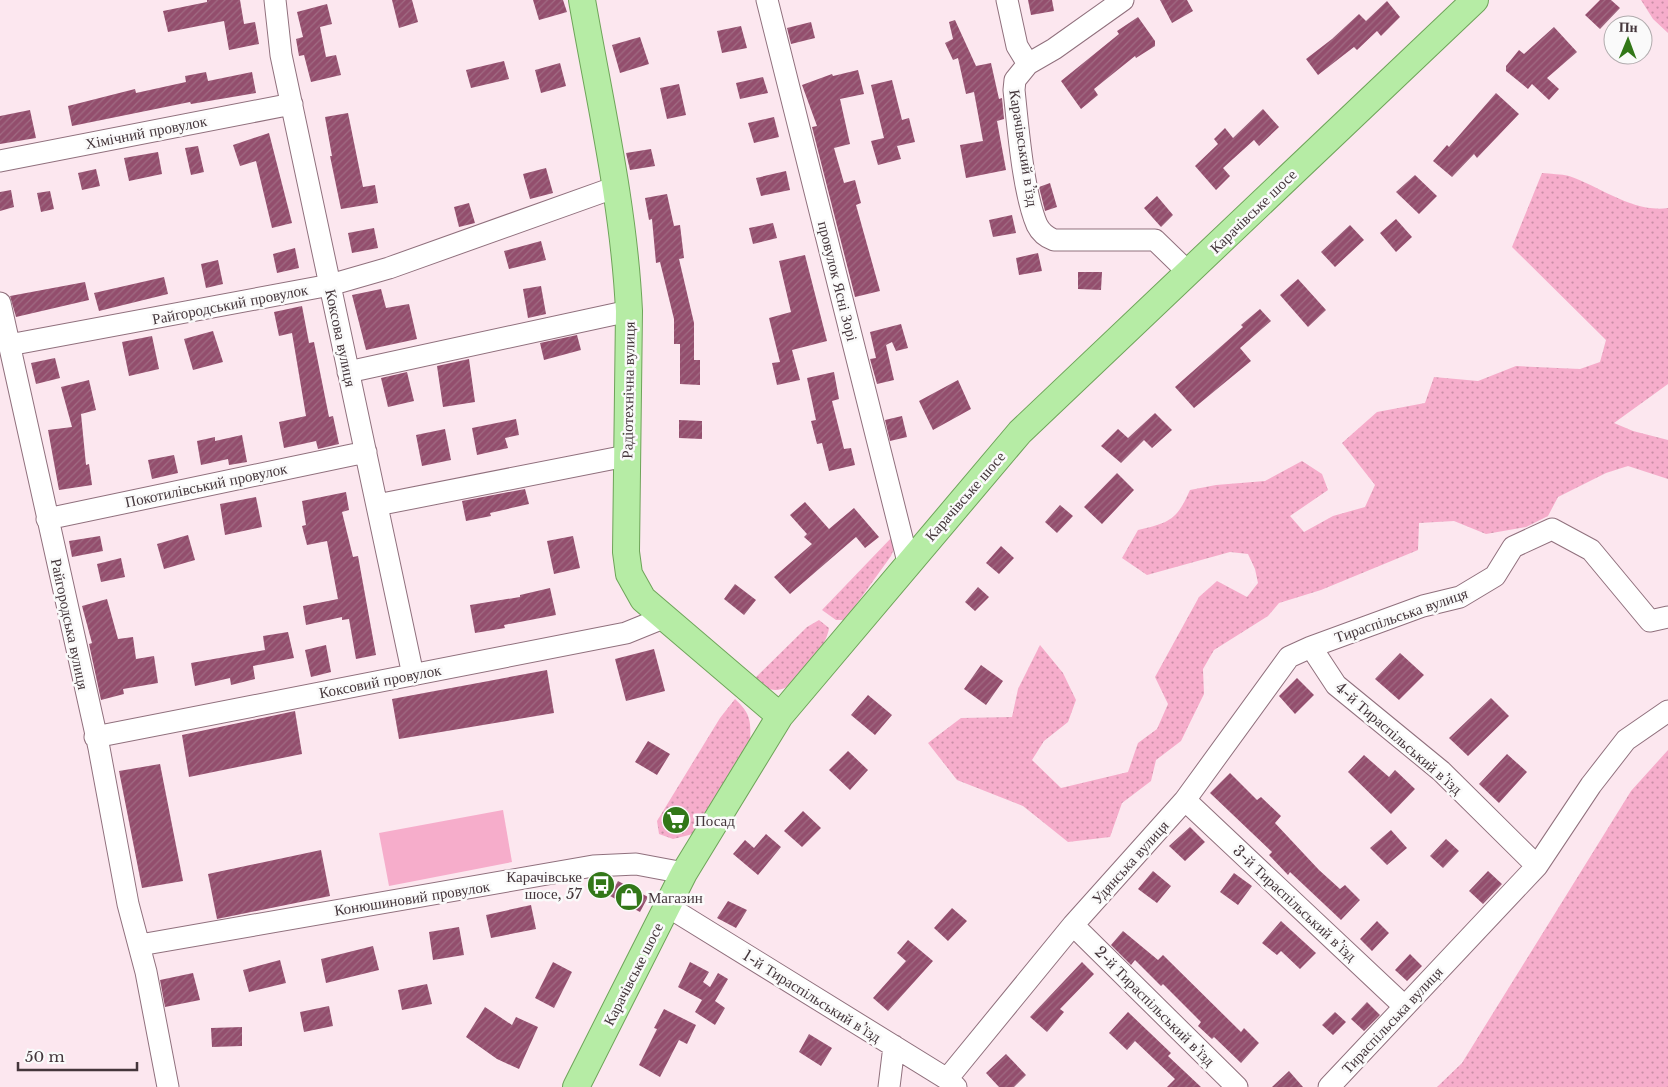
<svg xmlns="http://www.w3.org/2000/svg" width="1668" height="1087" font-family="'Libre Baskerville',serif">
  <defs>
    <pattern id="grass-dots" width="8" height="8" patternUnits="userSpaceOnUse" patternTransform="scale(1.25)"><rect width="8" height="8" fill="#f6adcb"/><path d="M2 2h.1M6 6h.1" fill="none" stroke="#c98ea6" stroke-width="1.8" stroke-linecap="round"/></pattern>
    <pattern id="building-hatch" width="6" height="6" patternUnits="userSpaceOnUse" patternTransform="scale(1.25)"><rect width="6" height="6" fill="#934e6d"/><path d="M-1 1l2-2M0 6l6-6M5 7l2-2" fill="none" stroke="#a06b83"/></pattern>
  </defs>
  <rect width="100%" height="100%" fill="#fce7ef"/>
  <path fill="url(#grass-dots)" d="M1641,0H1668V33L1653,19Z
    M1542,173C1551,174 1561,174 1569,176C1601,187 1633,213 1668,208V384L1614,423L1633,431L1668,440V479L1628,466L1606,473L1558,497L1548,516L1526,527L1486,534L1454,521L1419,523L1418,550L1321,590L1279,603L1268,616L1214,650L1203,669L1204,694L1181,741L1156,760L1151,781L1122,803L1110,837L1068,842L1023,806L957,780L928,743L961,718L1012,717L1018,689L1040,645L1063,673L1076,700L1068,722L1044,741L1032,760L1061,788L1128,772L1138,743L1157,729L1168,704L1155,677L1199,597L1217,581L1247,597L1258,583L1255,569L1248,554L1230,552L1147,575L1122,558L1138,530C1169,523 1177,520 1190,490L1216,485L1265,481L1302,461L1322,474L1328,490L1290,516L1304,532L1333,516L1365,507L1375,485L1342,443L1377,412L1425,403L1434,377L1478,381L1516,366L1580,369L1600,362L1606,340L1512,247Z
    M893,536L896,544L891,556L845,620H836L822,610Z
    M819,620L829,628C827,645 800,684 782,689C770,692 762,687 752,681L807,627Z
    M735,699C751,714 751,721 750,742L693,834L673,839L659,834L657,821L720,718Z
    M1668,750V1087H1437L1462,1063L1631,791Z"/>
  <path fill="#f6adcb" d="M503,810L512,862L389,886L379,833Z"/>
  <path fill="url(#building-hatch)" d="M207,0H240L244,24L255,22L259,44L229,50L224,21L168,32L163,11L207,2Z
    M392,0H412L418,22L399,28Z
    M533,0H563L567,12L539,20Z
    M1028,0H1052L1054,11L1031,15Z
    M1160,0H1187L1193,11L1172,23Z
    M1600,0H1611L1620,8L1600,29L1585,15Z
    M1387,1L1400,17L1381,36L1377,31L1357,50L1354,47L1318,75L1306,59L1332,39L1359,14L1366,21Z
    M327,4L332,24L320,27L326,57L336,55L341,75L311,82L304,55L299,56L296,39L303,37L297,12Z
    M1138,17L1155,41V46L1136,58L1135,56L1094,89L1098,95L1081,109L1061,81L1119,34L1117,31Z
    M955,20L976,66L991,63L999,99L1002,98L1004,119L997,121L1006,170L966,178L960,145L983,141L974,92L966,94L958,58L953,60L945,43L953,39L949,22Z
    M811,22L815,38L791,44L787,28Z
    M741,26L747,48L722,53L717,31Z
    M1554,27L1577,52L1547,78L1559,89L1549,100L1532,84L1528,89L1506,71V66L1519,50L1524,54Z
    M640,37L649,64L620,73L612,45Z
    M504,61L509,79L471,88L466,70Z
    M560,63L566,86L541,93L535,70Z
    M858,70L864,94L840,99L850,144L834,148L844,183L855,180L861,203L856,205L880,291L855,297L812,127L817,126L802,85L832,74L833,76Z
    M206,72L208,81L252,72L256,93L191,104L190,102L72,126L68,106L135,89L136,93L186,82L185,76Z
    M763,77L768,93L740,99L736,83Z
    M892,80L902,120L909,118L915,142L897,146L901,159L878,165L871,141L884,138L871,85Z
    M679,84L686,115L667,119L660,88Z
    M1496,93L1519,114L1477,158L1474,154L1452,177L1433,161L1447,145L1449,147Z
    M1263,109L1279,127L1259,146L1254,140L1223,168L1230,176L1216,190L1195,166L1218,144L1214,139L1225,128L1233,138Z
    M30,110L36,138L0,144V116Z
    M348,113L363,187L375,185L378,203L341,209L330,156H332L325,117Z
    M774,117L779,137L754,143L748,123Z
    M269,133L292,223L272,228L256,161L240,166L233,145Z
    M198,146L204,172L191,175L185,148Z
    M651,149L655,166L630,170L626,153Z
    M158,152L162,174L129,181L124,158Z
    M546,168L553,193L530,199L523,174Z
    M96,169L100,186L82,190L78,173Z
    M786,171L790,190L761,196L756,178Z
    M1415,175L1437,196L1419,214L1396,192Z
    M1050,183L1057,207L1045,211L1039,187Z
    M11,190L14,207L0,211V192Z
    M50,191L54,209L41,212L37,193Z
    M667,194L674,226L680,225L684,258L679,259L694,323V360H700V385L680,384V344H674V319L660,262L656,263L652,219L649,220L645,198Z
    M1157,196L1173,215L1161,227L1144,208Z
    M469,203L475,223L459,227L454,207Z
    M1012,215L1016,233L993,237L989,220Z
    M1396,219L1412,237L1396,252L1380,233Z
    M773,223L777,238L753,244L749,228Z
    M1350,225L1364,240L1335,267L1321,252Z
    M374,228L378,248L352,253L348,233Z
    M541,241L546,260L509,269L504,251Z
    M295,248L299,268L277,273L273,254Z
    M1038,253L1042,271L1019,275L1016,258Z
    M805,255L827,341L792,350L800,380L777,385L772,363L780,362L769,318L791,312L779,261Z
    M218,260L223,284L206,288L201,264Z
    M1078,272H1102L1101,290L1078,289Z
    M164,277L168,294L99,311L94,293Z
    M1298,279L1326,310L1308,327L1280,295Z
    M85,282L89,300L16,317L10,296Z
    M541,286L546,314L528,318L523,289Z
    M381,289L386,308L409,304L417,339L366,350L352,295Z
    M302,306L309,343L314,342L329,417L333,416L339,444L318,449L316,441L284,448L279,422L306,416L292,333L279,336L274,312Z
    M1260,309L1271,321L1240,348L1251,361L1194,408L1175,387L1243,327L1241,325Z
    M901,324L908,348L896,351L892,342L886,345L894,380L877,384L870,359L876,358L870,332Z
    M213,331L223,362L193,370L184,339Z
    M577,335L581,350L544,360L540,343Z
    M152,336L159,369L129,376L122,342Z
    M55,358L60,378L36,384L31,363Z
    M469,359L475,402L443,407L437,366Z
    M407,372L414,401L388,407L381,378Z
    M834,372L839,399L832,401L844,449L851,448L855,465L829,471L822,443L817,444L811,421L816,420L807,378Z
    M89,380L96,410L81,414L86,465L89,464L92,485L59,490L48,430L72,427L61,387Z
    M958,380L971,409L933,430L919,401Z
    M1155,413L1172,430L1152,448L1144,440L1121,463L1101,446L1118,429L1128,438Z
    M902,416L907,437L890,441L885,420Z
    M516,419L519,435L505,438L508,448L477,455L472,428Z
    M679,420L702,421V439L679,438Z
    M445,429L451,460L422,466L416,435Z
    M242,435L247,462L229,465L228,459L201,465L197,441L215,437V441Z
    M174,455L178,473L152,479L148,460Z
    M1117,473L1134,490L1102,524L1084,507Z
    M525,489L529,504L490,513L491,516L466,521L462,501Z
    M346,492L349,510L342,512L353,557L358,556L376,655L356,659L349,619L342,620V617L306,625L303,606L338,599L327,541L307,545L302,526L306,525L302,501Z
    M256,497L262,527L225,535L220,504Z
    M805,502L829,529L854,508L879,537L865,548L856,537L790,594L774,577L812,544L804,537L807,534L790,515Z
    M1060,505L1073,516L1057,533L1045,522Z
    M188,535L195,560L164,569L157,544Z
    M100,536L103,551L72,557L69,541Z
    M573,536L580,568L554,574L547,541Z
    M1001,546L1014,558L999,574L986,563Z
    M121,558L125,577L101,582L97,564Z
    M735,584L756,600L744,615L724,599Z
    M978,587L989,597L975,611L965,602Z
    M550,588L556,615L504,625L505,628L475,633L470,605L520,597V595Z
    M107,599L118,639L133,637L136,659L154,656L158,683L123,689L124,694L101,700L89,644L92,643L82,606Z
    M288,632L294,658L253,666L255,679L231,685L230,678L195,686L191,663L265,650L263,636Z
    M326,645L331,672L311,677L305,650Z
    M654,649L665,691L626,701L615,659Z
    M1400,653L1424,675L1399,700L1375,679Z
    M981,665L1003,681L986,705L964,689Z
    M547,670L554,713L399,739L392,699Z
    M1297,678L1314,695L1295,714L1279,696Z
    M868,695L892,715L875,735L851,715Z
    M1491,698L1509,716L1468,756L1449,738Z
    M295,711L302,754L189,777L182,735Z
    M648,741L670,754L657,775L635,762Z
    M848,751L868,770L850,790L829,770Z
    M1507,754L1527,772L1499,803L1479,784Z
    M1364,755L1389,777L1395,770L1415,789L1391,814L1348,772Z
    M160,764L183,881L142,888L119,771Z
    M1230,773L1257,800L1261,797L1281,816L1275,823L1319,870L1340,889L1345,885L1360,900L1341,920L1290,872L1288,875L1269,855L1272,852L1210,793Z
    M803,811L821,828L802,847L784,831Z
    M668,813L686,814V827H667Z
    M1190,827L1205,842L1185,861L1169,846Z
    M1391,830L1407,848L1387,865L1370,848Z
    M766,834L781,847L758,875L733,854L745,840L754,848Z
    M1446,839L1459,851L1443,868L1430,856Z
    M321,850L330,896L217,919L208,874Z
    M1153,871L1171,886L1157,903L1138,889Z
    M1488,871L1502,884L1483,904L1469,891Z
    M1234,873L1252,886L1238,905L1220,892Z
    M618,881L648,897L640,912L610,896Z
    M728,901L747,910L736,928L717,918Z
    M531,905L536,929L491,938L486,915Z
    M952,908L967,921L948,941L934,928Z
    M1281,921L1316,953L1300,969L1281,951L1277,955L1262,943Z
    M1377,921L1389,933L1372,951L1360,939Z
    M459,927L464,955L433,960L429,932Z
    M1123,931L1158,960L1163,955L1241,1032L1244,1028L1259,1043L1241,1063L1214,1037L1212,1039L1198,1026L1201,1022L1163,984L1161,986L1135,960L1131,965L1111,945Z
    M908,940L933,961L888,1011L873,998L906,961L897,953Z
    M373,946L379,970L326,983L321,959Z
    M1410,954L1422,966L1407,981L1395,970Z
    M280,960L286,983L249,992L243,970Z
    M553,962L572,972L554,1008L535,998Z
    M690,962L709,972L703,982L710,987L718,973L728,979L715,1001L725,1008L715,1025L695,1012L702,1000L678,987Z
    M1082,962L1094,974L1060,1009L1064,1012L1047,1032L1030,1017Z
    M193,973L200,1000L165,1007L160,980Z
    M427,984L432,1004L402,1010L398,990Z
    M1367,1002L1380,1015L1364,1031L1351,1019Z
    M329,1006L333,1026L304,1032L300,1012Z
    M485,1007L512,1025L516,1017L538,1027L519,1069L497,1059L466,1037Z
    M664,1009L696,1025L687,1044L679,1040L660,1077L639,1065L657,1029L654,1028Z
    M1128,1012L1171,1053L1168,1056L1201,1087H1167L1175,1079L1135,1041L1127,1050L1109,1033Z
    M1335,1012L1346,1022L1333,1035L1322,1025Z
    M242,1027V1046L212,1047L211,1028Z
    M809,1034L832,1048L821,1066L799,1052Z
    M1006,1054L1026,1075L1014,1087H999L986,1073Z
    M1289,1071L1303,1087H1272Z"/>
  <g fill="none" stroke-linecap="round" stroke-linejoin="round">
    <defs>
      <path id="minor" d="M275,0L281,55L413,675
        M767,0L908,562
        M1007,0L1017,46L1028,64L1015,80L1014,90C1018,127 1023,192 1037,225C1041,233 1046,237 1054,240H1155L1188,272
        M1028,64L1054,49L1123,0
        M0,161L292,104
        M0,303L99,748L128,904L146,972L168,1087
        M9,345L330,285L389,268L616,187
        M348,372L629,311
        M377,505L626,456
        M47,519L366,452
        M1311,647L1336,685L1441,771L1537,866
        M95,737L626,633L663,618
        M1185,800L1404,1006
        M667,906L947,1079L956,1087
        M1073,925L1237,1087
        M140,945L593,866L636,864L684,873
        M947,1079L1073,925L1185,800L1289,657L1311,647L1423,606L1460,597L1495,576L1513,547L1552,529L1591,550L1650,621L1668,617
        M889,1087L894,1046
        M1329,1087L1537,866L1591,785L1626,740L1668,711"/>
      <path id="major" d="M582,0C600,103 624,206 629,311L626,552L629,574L643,599L780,716
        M576,1087L684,873L780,716L1020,432L1475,0"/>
    </defs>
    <use href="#minor" stroke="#90707d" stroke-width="23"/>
    <use href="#major" stroke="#6ea459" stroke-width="28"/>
    <use href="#minor" stroke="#fff" stroke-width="21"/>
    <use href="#major" stroke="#b6eca5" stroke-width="26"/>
  </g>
  <defs>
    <symbol id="supermarket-disc" viewBox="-11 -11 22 22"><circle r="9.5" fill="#327718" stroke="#fafafa"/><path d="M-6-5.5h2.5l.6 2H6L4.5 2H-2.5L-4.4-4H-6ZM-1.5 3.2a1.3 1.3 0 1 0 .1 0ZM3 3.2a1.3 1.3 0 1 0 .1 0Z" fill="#fff"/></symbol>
    <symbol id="bus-disc" viewBox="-11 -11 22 22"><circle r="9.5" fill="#327718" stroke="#fafafa"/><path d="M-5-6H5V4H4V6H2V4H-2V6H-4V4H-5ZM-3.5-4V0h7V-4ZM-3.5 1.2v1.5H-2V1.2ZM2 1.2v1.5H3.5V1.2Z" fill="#fff"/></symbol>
    <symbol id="shop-disc" viewBox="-11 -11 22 22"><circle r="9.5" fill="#327718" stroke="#fafafa"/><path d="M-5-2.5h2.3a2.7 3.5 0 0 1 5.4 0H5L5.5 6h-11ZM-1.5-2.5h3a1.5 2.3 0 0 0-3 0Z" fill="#fff"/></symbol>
  </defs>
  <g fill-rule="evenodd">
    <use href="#supermarket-disc" x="660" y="804" width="32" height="32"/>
    <use href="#bus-disc" x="585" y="869" width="32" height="32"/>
    <use href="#shop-disc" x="613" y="881" width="32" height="32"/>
  </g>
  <g text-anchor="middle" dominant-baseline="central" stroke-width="5" stroke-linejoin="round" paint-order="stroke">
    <g font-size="15" fill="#44363b" stroke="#fafafa">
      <text transform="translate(146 132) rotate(-11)">Хімічний провулок</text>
      <text transform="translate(1024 148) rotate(81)">Карачівський в’їзд</text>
      <text transform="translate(1253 211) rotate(-44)">Карачівське шосе</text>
      <text transform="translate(838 281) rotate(76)">провулок Ясні Зорі</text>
      <text transform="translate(230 304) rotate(-11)">Райгородський провулок</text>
      <text transform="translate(341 338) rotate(78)">Коксова вулиця</text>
      <text transform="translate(628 390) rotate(-89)">Радіотехнічна вулиця</text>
      <text transform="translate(206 485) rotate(-12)">Покотилівський провулок</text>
      <text transform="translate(965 496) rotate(-49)">Карачівське шосе</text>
      <text transform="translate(1401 615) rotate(-19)">Тираспільська вулиця</text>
      <text transform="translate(70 624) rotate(78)">Райгородська вулиця</text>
      <text transform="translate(380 681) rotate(-11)">Коксовий провулок</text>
      <text transform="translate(1399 738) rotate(41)">4-й Тираспільський в’їзд</text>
      <text transform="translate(1130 862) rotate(-48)">Удянська вулиця</text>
      <text transform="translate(412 898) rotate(-9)">Конюшиновий провулок</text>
      <text transform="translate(1295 903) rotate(43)">3-й Тираспільський в’їзд</text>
      <text transform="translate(633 974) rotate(-63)">Карачівське шосе</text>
      <text transform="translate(812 996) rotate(32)">1-й Тираспільський в’їзд</text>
      <text transform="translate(1155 1006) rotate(45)">2-й Тираспільський в’їзд</text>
      <text transform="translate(1392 1020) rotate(-47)">Тираспільська вулиця</text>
    </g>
    <g font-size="15" fill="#44363b" stroke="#fafafa" text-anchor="start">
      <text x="695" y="820">Посад</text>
      <text x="582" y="876" text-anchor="end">Карачівське<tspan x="582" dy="17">шосе, 57</tspan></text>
      <text x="648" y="897">Магазин</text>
    </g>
  </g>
  <g transform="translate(1628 40) rotate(1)"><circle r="24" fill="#fafafa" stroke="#b1acae"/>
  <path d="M0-4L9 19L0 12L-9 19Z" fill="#327718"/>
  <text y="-8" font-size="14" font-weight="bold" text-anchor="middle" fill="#44363b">Пн</text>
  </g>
  <path d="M18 1062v8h119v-8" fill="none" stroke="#44363b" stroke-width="2.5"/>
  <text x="25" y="1062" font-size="15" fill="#44363b" stroke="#fafafa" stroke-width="4" paint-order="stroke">50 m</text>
</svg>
